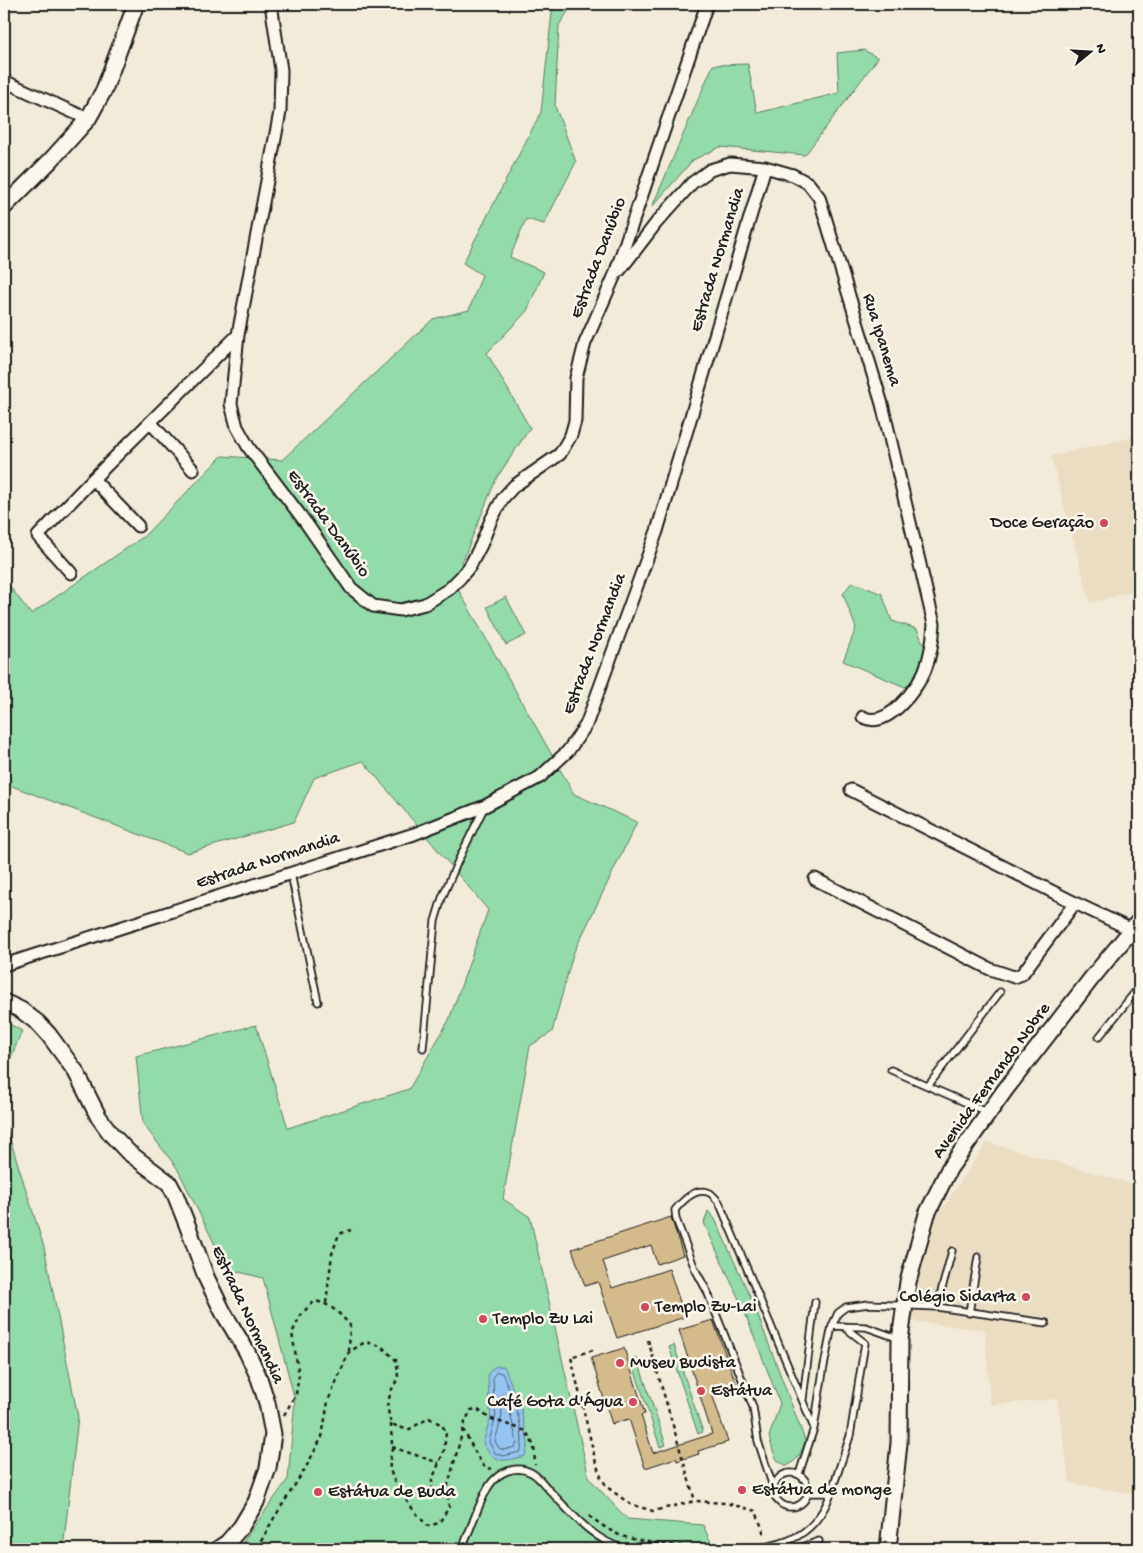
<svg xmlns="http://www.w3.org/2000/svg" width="1143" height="1553" font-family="'Gochi Hand',sans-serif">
  <rect width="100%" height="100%" fill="#f3ebd9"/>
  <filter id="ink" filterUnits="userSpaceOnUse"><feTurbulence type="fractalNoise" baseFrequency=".02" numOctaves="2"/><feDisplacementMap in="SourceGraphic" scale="10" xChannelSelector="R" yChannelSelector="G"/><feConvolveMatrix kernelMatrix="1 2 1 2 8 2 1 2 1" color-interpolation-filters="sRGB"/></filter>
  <g filter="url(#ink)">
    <path fill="#eaddc2" d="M1139,436V590L1090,603L1051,456Z
      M987,1142L1139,1186V1495L1070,1483L1057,1399L990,1405L985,1330L910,1321L916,1274L930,1227Z"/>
    <path fill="#93dba9" stroke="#587c62" d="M553,4H573L559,25L555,106L576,162L544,224L526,219L510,257L544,272L527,311L487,353L530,428L496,479L454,582L574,794L637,822L573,954L552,1032L530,1046L503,1199L530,1217L589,1478L627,1519L703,1525L714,1549H238L288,1479L295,1400L263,1278L227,1269L177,1168L143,1124L136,1056L256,1025L288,1128L409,1089L449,1020L488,910L363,761L314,778L294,822L188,853L4,783V579L31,614L143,537L222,456L282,460L433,319L469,310L482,275L463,263L541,112Z
      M864,50L878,58L805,155L720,147L693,160L652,207L713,65L748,64L757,113L839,93L837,53Z
      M852,582L882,594L892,621L917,629L926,650L921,680L905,687L843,661L856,628L843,594Z
      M506,597L526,635L506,645L487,607Z
      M4,1021L22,1031L4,1074Z
      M4,1120L44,1247L78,1417L63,1549H4Z
      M708,1211L715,1219L754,1305L805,1440C802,1453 798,1460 787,1466L778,1461L774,1454L769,1437L780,1403L743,1308L704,1223Z
      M674,1345L703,1432L698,1434L669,1347Z
      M637,1358L666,1445L660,1447L631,1359Z"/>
    <path fill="#95c4f0" stroke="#65819b" d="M504,1366L521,1409L528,1444L525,1456C504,1461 495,1466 483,1443L491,1415L489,1406L488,1374L494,1367Z"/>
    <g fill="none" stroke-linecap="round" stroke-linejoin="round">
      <path stroke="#4c5f71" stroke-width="1" d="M497,1372L502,1373C510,1389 528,1436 520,1452L503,1456L495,1453L489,1442L496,1415L494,1406L493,1377Z
        M503,1395L510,1412L517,1443L515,1447L503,1450L499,1448L495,1441L502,1416L500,1397Z"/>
    </g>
    <path fill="#d4bb8b" stroke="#1c1c1c" d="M671,1217L683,1255L657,1264L651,1245L603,1261L612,1288L669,1269L685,1317L617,1338L598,1282L585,1286L572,1249Z
      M713,1320L736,1383L711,1391L728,1442L698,1451L699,1454L677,1461L676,1458L645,1468L629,1419L612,1424L591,1358L624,1348L645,1414L641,1415L653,1453L712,1434L679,1330Z"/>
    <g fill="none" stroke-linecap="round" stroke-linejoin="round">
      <defs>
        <path id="lane" d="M291,874L318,1002
          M1099,1037L1139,987
          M423,1048L435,921L442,898L458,861L484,808
          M891,1070L987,1112
          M928,1086L1000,992
          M937,1307L952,1251
          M969,1313L978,1257
          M832,1326L866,1327L900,1339
          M803,1399L815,1302
          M774 1490a17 17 0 1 1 34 0a17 17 0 1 1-34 0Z
          M799,1474L814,1428L823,1371L832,1326L838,1313L846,1307L869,1304L937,1307L1046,1323
          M774,1490L758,1441L753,1407L707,1291L695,1269L676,1219L675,1210C683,1200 696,1186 710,1193C713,1195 717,1200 719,1202L814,1428
          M808,1493H831L850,1436L865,1343L843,1326
          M462,1549C470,1531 479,1502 489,1486C498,1472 516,1464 532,1473C539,1477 545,1486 551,1492C572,1514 594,1541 625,1549
          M744,1549C786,1547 816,1535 831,1493
          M797,1549L819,1541"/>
        <path id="street" d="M271,4L281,70L280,112L238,335L231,404L237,427L249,448L306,523L351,588L373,606L401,610L425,604L449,589L460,578L470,566L481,545L491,520L503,498L514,486L560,454L571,435L575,421L576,378L585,343L614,277L707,4
          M4,81L88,119
          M620,270L657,222L692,183L710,170L730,164L765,167L793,175L808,183L819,197L882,404L934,624C933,640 931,655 925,670C917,689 887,730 863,717
          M150,422L193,470
          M93,479L138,526
          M71,573L38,536L93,479L238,335
          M851,790L1075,903L1132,930
          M815,879L990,969L1014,977L1022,974L1075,903
          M4,965L414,834L485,806L540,777L568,751L586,725L657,531L765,167"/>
        <path id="secondary" d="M4,207L51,160L88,119L104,90L136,4
          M4,1002L21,1010L38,1023L49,1035L76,1072L98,1116L111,1134L128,1152L169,1183L175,1194L188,1227L206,1277L223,1312L247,1352L259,1378L267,1403L273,1434L268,1468L256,1502L241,1527L227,1543L218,1549
          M888,1549L899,1443L900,1340L908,1282L927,1214L949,1169L1005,1090L1091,979L1139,921"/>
      </defs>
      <use href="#lane" stroke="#1c1c1c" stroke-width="9"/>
      <use href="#street" stroke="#1c1c1c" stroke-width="15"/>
      <use href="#secondary" stroke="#1c1c1c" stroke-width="19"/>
      <path stroke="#1c1c1c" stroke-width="2.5" stroke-dasharray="4 4" stroke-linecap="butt" d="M326,1303L332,1254L339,1234L351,1230
        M648,1340L695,1501
        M593,1350L571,1357L596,1463L601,1477L607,1487L630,1504L653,1511L695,1501L726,1503L756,1511L765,1537
        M284,1415L296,1394L299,1375L292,1333L302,1313L315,1301C331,1304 339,1313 350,1325L349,1352
        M391,1424C391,1432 392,1440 392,1448C391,1454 389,1462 390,1468C392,1484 416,1515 428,1526L439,1523L449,1507L447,1489
        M463,1429L481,1463L487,1469L492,1468
        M392,1447L439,1463
        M589,1516C599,1523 611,1532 622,1536C645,1544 711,1550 734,1547
        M259,1549L260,1543L274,1518L305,1469L322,1437L328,1401L349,1352L365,1342L381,1346L397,1361L398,1378L391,1391L387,1406L391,1424L408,1430L429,1418L442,1425L446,1432L444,1451L432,1480V1492L436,1494L447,1489L465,1422L471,1410L477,1409L489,1418L526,1431L534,1446L535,1465"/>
      <use href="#lane" stroke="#fbf7ec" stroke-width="5.5"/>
      <use href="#street" stroke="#fbf7ec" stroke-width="11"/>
      <use href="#secondary" stroke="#fbf7ec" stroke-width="15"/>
    </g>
  </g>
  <g fill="#d1495b" stroke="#fbf7ec" stroke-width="2">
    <circle cx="1104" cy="523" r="5"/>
    <circle cx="1026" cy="1297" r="5"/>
    <circle cx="645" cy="1307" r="5"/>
    <circle cx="483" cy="1319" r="5"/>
    <circle cx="620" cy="1363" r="5"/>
    <circle cx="701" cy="1391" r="5"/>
    <circle cx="633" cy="1402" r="5"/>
    <circle cx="742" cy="1490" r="5"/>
    <circle cx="318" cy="1492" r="5"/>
  </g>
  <g text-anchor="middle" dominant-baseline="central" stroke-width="5" stroke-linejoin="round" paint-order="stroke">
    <g font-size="18" fill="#1c1c1c" stroke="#fbf7ec">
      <text transform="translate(599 258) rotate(-69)">Estrada Danúbio</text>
      <text transform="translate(718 260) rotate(-73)">Estrada Normandia</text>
      <text transform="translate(881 340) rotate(73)">Rua Ipanema</text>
      <text transform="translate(328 524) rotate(54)">Estrada Danúbio</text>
      <text transform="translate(595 644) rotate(-69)">Estrada Normandia</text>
      <text transform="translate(268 861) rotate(-18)">Estrada Normandia</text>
      <text transform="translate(992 1081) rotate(-54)">Avenida Fernando Nobre</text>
      <text transform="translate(247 1315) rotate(65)">Estrada Normandia</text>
    </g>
    <g font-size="18" fill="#1c1c1c" stroke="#fbf7ec" text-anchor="start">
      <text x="1094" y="523" text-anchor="end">Doce Geração</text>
      <text x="1016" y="1297" text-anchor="end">Colégio Sidarta</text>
      <text x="655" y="1307">Templo Zu-Lai</text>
      <text x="493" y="1319">Templo Zu Lai</text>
      <text x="630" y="1363">Museu Budista</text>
      <text x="711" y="1391">Estátua</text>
      <text x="623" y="1402" text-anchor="end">Café Gota d'Água</text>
      <text x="752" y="1490">Estátua de monge</text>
      <text x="328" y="1492">Estátua de Buda</text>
    </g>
  </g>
  <rect width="1143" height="1553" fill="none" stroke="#fbf7ec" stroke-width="20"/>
  <rect x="10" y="10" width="1123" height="1533" fill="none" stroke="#1c1c1c" stroke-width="2" filter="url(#ink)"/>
  <g transform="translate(1090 52) rotate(72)" stroke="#fbf7ec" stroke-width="4" paint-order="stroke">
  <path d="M0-4L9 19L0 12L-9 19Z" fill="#1c1c1c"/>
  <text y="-8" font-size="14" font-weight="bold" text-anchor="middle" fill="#1c1c1c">N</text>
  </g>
</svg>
